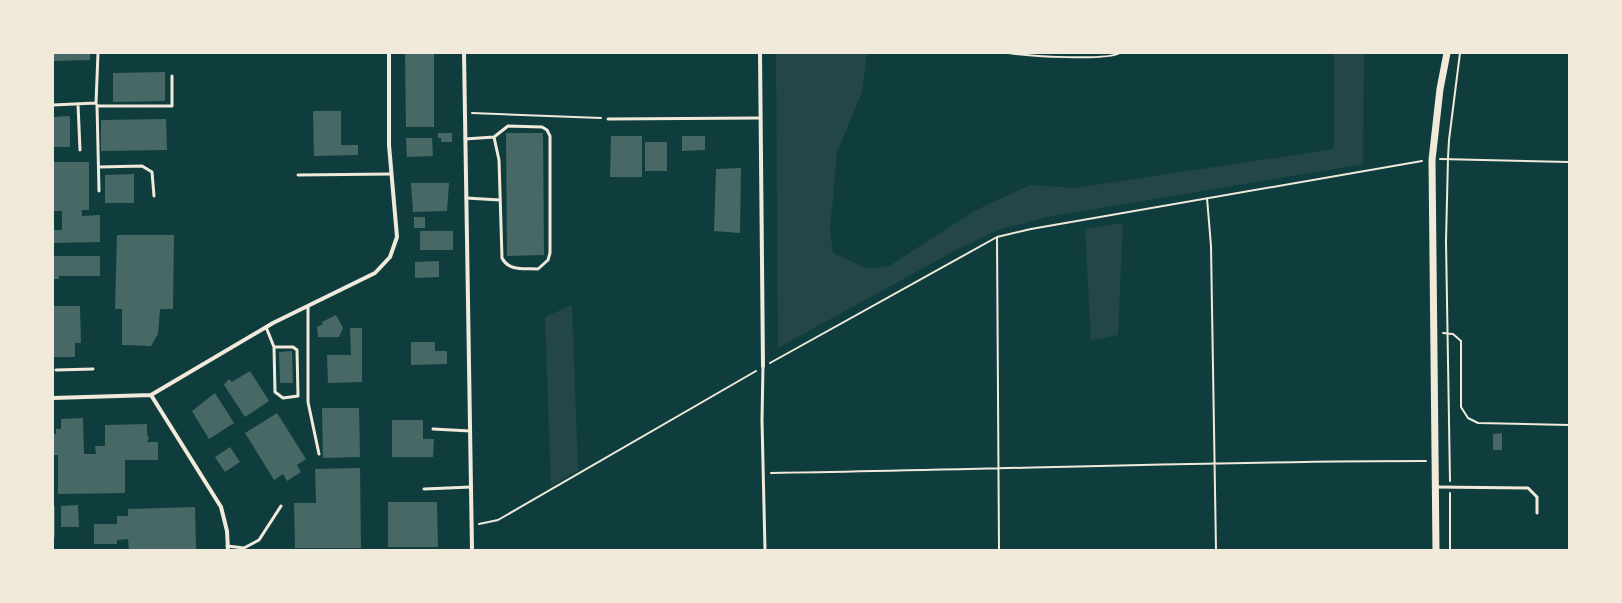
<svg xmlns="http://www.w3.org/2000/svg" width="1622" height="603" font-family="'Source Serif 4',serif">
  <rect width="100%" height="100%" fill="#0f3d3e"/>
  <path fill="#244646" d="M776,53H867L862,92L837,152L830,231L833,253L868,269L889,266L976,210L1030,185L1075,188L1334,149V53H1364L1363,164L1046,217L998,230L956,250L778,348Z
    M1123,223L1118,335L1091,340L1085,229Z
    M572,305L578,471L551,486L545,317Z"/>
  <path fill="#486865" d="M53,53H90V60L54,61Z
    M405,53H434V127H406Z
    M165,72V101L113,102V73Z
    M313,111H341V145H358V155L314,156Z
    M70,116V147H53V117Z
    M166,119L167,150L101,151V120Z
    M438,133H452V142H441V138H438Z
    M506,133H543L544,255L507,256Z
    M611,136H642V177H610Z
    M682,136H705V150L682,151Z
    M406,138H432L433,156L407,157Z
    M645,142H667V171H645Z
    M53,162H89V210H82V216L100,215V242L53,243V230H62V211H53Z
    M741,168L740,233L714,231L716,169Z
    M134,174V203H105V175Z
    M411,183H449L447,211L413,212Z
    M414,217H425V228H414Z
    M420,231H453V250H420Z
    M117,235H174L173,309H160L158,334L151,346L122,345V309H115Z
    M53,256H100V276H59V279H53Z
    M439,261V277L415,278V262Z
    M53,306H80L81,343H75V357H53Z
    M336,315L343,328L339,337H318L317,327L323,324L322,322Z
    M350,328H362V382L328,383L327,355H351Z
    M411,342H435V351H447V364L411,365Z
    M292,351L293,383H280L279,352Z
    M250,371L269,401L245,417L224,385L229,379L232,382Z
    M215,393L234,423L209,439L192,411Z
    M322,408H359L360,457L323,458Z
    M277,413L306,459L297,465L301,472L287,481L283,474L274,480L245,433Z
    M83,418L84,454H96L95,446H105V425L147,424V434L149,438L147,442H158V460H125V493L58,494V455H53V434H56V429H61V419Z
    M392,420H423V439H434L433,457H392Z
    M1502,433V450H1493V434Z
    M230,447L240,462L225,472L215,457Z
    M360,468L361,548H295L294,503H316L315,469Z
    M388,502H437L438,547H388Z
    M78,505L79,527H61V506Z
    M53,506H55V537H53Z
    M195,507L196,550H129L128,539L117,540V544H94V524H117V516H128V509Z"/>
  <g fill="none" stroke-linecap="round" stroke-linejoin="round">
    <path stroke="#f1e9da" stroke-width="2" d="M1009,53C1028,56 1106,61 1120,53
      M472,113L601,118
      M1440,159L1569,162
      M1207,198L1211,246L1216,550
      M997,237L999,550
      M1443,333L1453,334L1461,341V407L1468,418L1478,423L1569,425
      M770,363L997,237L1031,229L1422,161
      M771,473C989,470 1208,461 1426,461
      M1450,481L1446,241L1448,158L1449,140L1460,53
      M1450,493V550
      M479,524L498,520L756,371"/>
    <path stroke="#f1e9da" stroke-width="3" d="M78,104L80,150
      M53,105L96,103L98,53
      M97,105L99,191
      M97,106H172V76
      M608,119L759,118
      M465,139L494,137L508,126L542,127L547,130L550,136V253L548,260L538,269C525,268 509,272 502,258L499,160L494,137
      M99,167L142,166L152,172L154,196
      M298,175L391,174
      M466,198L500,200
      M308,307V402L319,454
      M266,327L274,347L275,392L283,398L298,396L297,350L293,347H274
      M763,366L762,420L765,550
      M56,370L93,369
      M433,429L470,431
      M1437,487L1528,488L1537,497V513
      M424,489L471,487
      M227,546L244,548L259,540L281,506"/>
    <path stroke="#f1e9da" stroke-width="4" d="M464,53L472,550
      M760,53L763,366
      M151,395L221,507L227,531L228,550
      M53,398L151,395L273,323L375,273L390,257L397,237L389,145V53"/>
    <path stroke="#f1e9da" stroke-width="7" d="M1436,550L1432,160L1440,89L1447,53"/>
  </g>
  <rect width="1622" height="603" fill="none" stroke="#f1e9da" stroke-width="108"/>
</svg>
